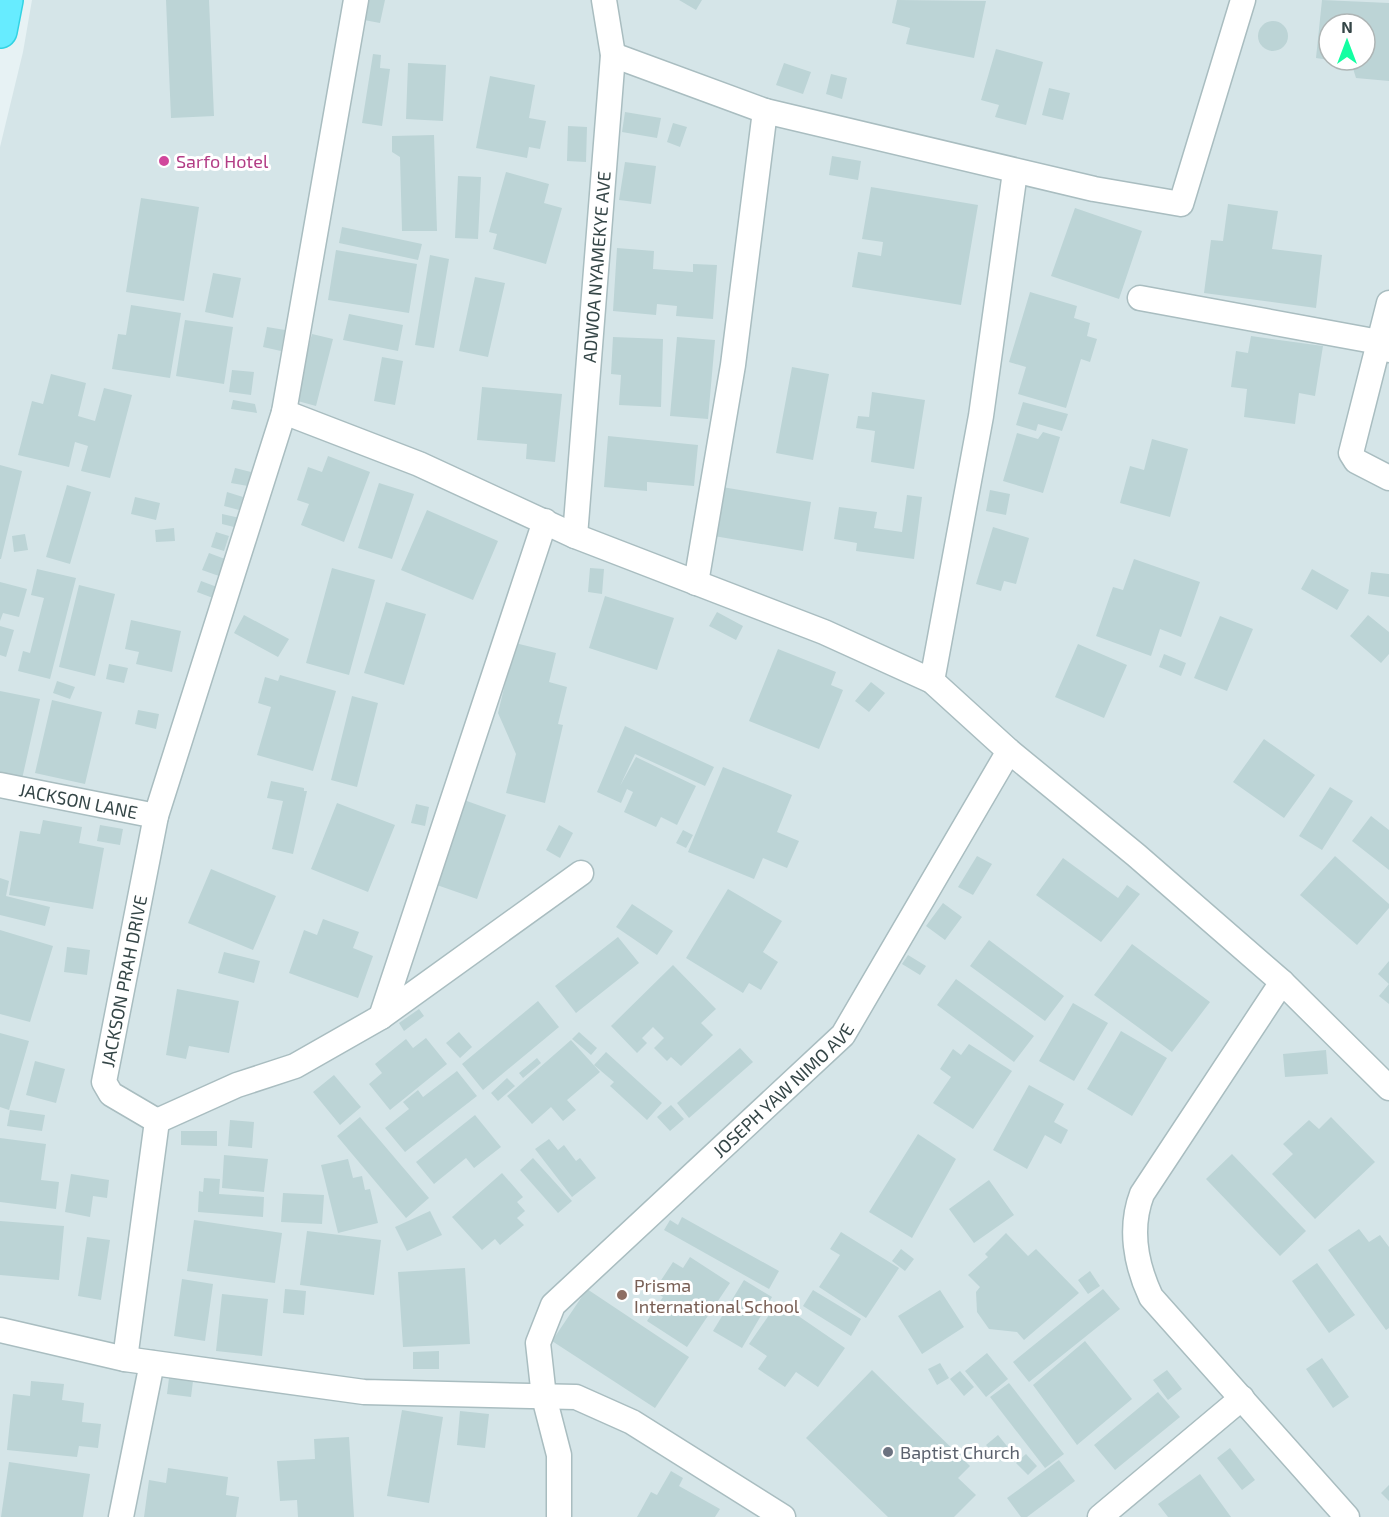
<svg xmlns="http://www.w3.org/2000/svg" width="1389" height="1517" font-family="'Exo 2',sans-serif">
  <rect width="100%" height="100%" fill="#e7f2f4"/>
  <path fill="#d5e5e8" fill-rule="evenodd" d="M32,0H1389V1517H0V147L23,52ZM1329,24H1365V60H1329Z"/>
  <path fill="#bcd4d6" d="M166,0H209L214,116L171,118Z
    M368,0H385L380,23L364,20Z
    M679,0H702L696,10Z
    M897,0L986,1L974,58L906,44L910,28L892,23Z
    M1322,0L1389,3V81L1356,78L1351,62H1346L1365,60V24H1329V60L1316,58Z
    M1258 36a15 15 0 1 1 30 0a15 15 0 1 1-30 0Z
    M996,49L1043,62L1026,125L995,117L999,105L981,100Z
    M373,54L381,55L380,68L390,69L382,126L362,123Z
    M408,63L446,65L443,121L406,119Z
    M784,63L811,72L803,94L776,85Z
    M831,74L847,78L842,99L826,94Z
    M490,76L535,85L529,118L546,121L540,149L529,147L527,158L476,148Z
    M1049,88L1070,93L1063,120L1042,115Z
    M625,112L661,118L657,138L622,132Z
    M673,123L687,127L680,147L667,142Z
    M568,126L587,127L586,162L567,161Z
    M434,135L437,231H402L400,157L392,152V136Z
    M832,156L861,161L858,180L829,175Z
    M625,162L656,166L651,204L619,200Z
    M506,172L549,184L544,203L562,208L546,264L493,249L497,234L489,232Z
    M458,176L481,177L478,239L455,238Z
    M871,187L978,205L961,305L852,287L858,252L881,256L883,242L862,239Z
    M141,198L199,207L184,301L126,292Z
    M1228,204L1278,211L1272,249L1322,255L1316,308L1204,293L1211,240L1223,241Z
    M1075,208L1142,231L1119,299L1051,276Z
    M342,227L422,244L418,260L339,243Z
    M617,248L654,251L653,269L693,272V264L717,265L713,319L676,316L677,306L657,304L656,315L613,311Z
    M336,250L417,264L409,313L328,300Z
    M430,255L449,259L434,348L415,345Z
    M213,273L241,278L233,318L205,312Z
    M475,277L505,283L488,357L459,351Z
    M1030,292L1077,306L1074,318L1090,323L1087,336L1097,339L1090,362L1081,359L1066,408L1018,394L1026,367L1009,362Z
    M131,305L181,313L170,378L112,369L118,334L126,335Z
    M349,314L403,325L398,351L343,340Z
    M185,320L233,327L224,384L176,376Z
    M267,327L285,330L281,351L263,347Z
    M312,334L333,339L316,406L294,400Z
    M1251,336L1323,346L1315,396L1299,393L1295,424L1244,417L1247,389L1231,387L1236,351L1248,353Z
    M613,337L663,339L661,407L619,405L621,375L611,374Z
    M677,337L715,340L708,419L670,416Z
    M382,357L403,361L395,405L374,401Z
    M792,367L829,374L813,460L776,453Z
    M232,370L254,372L251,395L229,392Z
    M51,374L86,383L78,416L95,421L104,388L132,395L110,478L81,471L88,446L75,442L69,467L18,455L32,401L43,404Z
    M482,387L562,394L555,462L526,459L527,444L477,440Z
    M872,392L925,400L914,469L871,462L875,431L856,428L858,416L869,417Z
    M233,400L255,404L257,413L231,409Z
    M1023,402L1068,414L1062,431L1038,424L1036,431L1016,425Z
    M1043,432L1060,437L1043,493L1003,481L1017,433L1038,439Z
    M608,436L698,445L694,486L647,482V491L604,487Z
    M1152,439L1188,449L1170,517L1120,503L1130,466L1144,470Z
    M328,456L370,472L344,542L301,525L309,504L297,500L308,467L322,472Z
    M0,465L22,471L1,559H0Z
    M235,468L251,472L248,486L231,483Z
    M379,483L414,494L392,559L358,548Z
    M67,485L91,492L70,564L46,557Z
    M722,487L811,502L803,551L714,536Z
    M990,490L1010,494L1006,515L986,511Z
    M227,492L243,497L239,510L224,506Z
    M907,495L922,497L914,559L856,551L857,543L834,539L839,507L877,512L874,528L902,532Z
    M135,497L160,503L156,520L131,514Z
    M427,510L498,541L473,600L401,570Z
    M222,514L240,518L238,528L222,524Z
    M993,527L1029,538L1016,584L1004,581L1001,591L976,584Z
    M174,528L175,541L156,542L155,530Z
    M216,532L229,536L224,551L211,547Z
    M25,534L28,550L14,552L12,536Z
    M209,553L225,559L219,576L202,570Z
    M1134,559L1200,582L1181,637L1160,629L1151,656L1096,636L1113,587L1123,590Z
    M332,568L375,580L349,675L306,663Z
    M590,568L604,569L602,594L588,592Z
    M37,569L76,578L50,679L18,671L23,651L30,653L44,598L31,595Z
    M1312,569L1349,590L1337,610L1301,589Z
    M1371,572L1389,574V597L1368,594Z
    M201,581L217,587L213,598L197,592Z
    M0,582L27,589L19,617L3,613L0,621Z
    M79,585L115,594L95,676L59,667Z
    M605,596L674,618L657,670L589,648Z
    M386,602L426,614L404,685L364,673Z
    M717,612L743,626L736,640L709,626Z
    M244,615L289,639L278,657L234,633Z
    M1368,615L1389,632V654L1381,663L1350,636Z
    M1220,616L1253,629L1227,691L1194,678Z
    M131,620L181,631L172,672L136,664L139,652L125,649Z
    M0,626L14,630L6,657L0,655Z
    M515,643L556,653L549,682L567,687L558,724L563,725L545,803L506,793L516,754L498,713Z
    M1078,644L1127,665L1104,718L1055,697Z
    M778,649L836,672L831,685L843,690L819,749L749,721Z
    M1164,654L1186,663L1181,676L1159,667Z
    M109,664L128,668L124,683L106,679Z
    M280,675L336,691L313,771L257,755L271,707L258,703L265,677L278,681Z
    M57,681L75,687L70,699L53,693Z
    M871,682L885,693L869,712L855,701Z
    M0,691L40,699L22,779L0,774Z
    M352,696L378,703L357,787L331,780Z
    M52,700L102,712L85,784L35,773Z
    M138,710L159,714L156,729L135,724Z
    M625,726L714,767L705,786L635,754L620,786L636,757L696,786L677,825L661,817L656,827L624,812L633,792L627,789L621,803L597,792Z
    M1264,739L1315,775L1284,818L1233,782Z
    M723,767L792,795L777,832L799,841L787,868L763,858L754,879L688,852Z
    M271,781L304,788V791H307L293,854L272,849L283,801L267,798Z
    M1330,787L1353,801L1322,850L1299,836Z
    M464,800L506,815L477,899L434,884Z
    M337,803L395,825L368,892L311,869Z
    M416,804L429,807L425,826L411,823Z
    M1371,816L1389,830V870L1352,841Z
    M43,820L82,827L79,843L104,848L93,909L9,895L20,831L40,834Z
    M100,825L123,829L120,845L97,841Z
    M559,825L573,833L560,858L546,850Z
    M683,830L693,835L686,848L676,843Z
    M977,856L992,864L973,895L958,887Z
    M1335,856L1389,904V908L1357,945L1300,895Z
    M1063,858L1118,898L1127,885L1140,894L1101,942L1036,895Z
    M211,869L276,896L253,950L188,923Z
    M0,878L9,881L6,896L50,907L45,926L0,915Z
    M728,889L782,921L763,952L778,962L761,990L749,983L743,993L686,958Z
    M943,903L962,917L945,940L926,926Z
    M632,904L673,931L657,955L616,927Z
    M323,919L359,932L353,948L373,956L358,998L289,973L304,930L317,935Z
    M0,930L53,946L30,1022L0,1014Z
    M618,937L639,963L576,1013L555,986Z
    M989,940L1064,996L1045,1021L970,966Z
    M1132,944L1210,1002L1172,1052L1094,995Z
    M67,947L90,950L87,975L64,972Z
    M224,952L260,961L254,983L218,973Z
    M908,955L926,966L920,975L902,964Z
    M1389,961V984L1378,974Z
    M673,965L716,1009L701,1023L713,1035L681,1066L671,1057L667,1061L654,1048L664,1038L653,1027L642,1038L647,1043L637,1053L611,1026Z
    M956,979L1034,1036L1014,1062L937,1005Z
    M1389,984V1004L1379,996Z
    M177,989L239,1001L229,1053L189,1046L186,1059L166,1055Z
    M538,1001L559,1027L483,1090L462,1064Z
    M1073,1003L1108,1023L1074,1081L1039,1061Z
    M419,1009L424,1016L404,1031L399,1023Z
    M1121,1031L1167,1058L1132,1116L1087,1089Z
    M459,1032L472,1047L460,1058L446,1043Z
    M579,1032L597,1048L591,1055L572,1039Z
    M0,1033L29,1041L9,1110L0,1107Z
    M426,1038L447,1064L390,1110L369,1084L382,1073L375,1064L406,1039L413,1048Z
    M571,1040L600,1072L567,1100L576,1110L563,1121L551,1107L532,1124L507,1096Z
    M969,1044L1012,1071L973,1129L933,1103L951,1077L940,1069L953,1049L961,1055Z
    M740,1048L753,1062L689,1118L677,1103Z
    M1326,1050L1328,1074L1285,1077L1283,1054Z
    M606,1052L662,1103L647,1120L610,1086L614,1082L594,1065Z
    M537,1058L541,1063L523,1078L519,1073Z
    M35,1061L65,1069L56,1103L26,1095Z
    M457,1071L477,1096L405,1152L385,1128L409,1109L403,1102L418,1090L423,1097Z
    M334,1075L361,1107L340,1125L313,1092Z
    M507,1078L515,1086L498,1101L491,1093Z
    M1029,1085L1064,1104L1054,1122L1068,1130L1061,1144L1045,1135L1027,1169L993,1150Z
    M671,1105L684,1119L670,1131L657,1117Z
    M10,1110L45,1115L42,1131L7,1126Z
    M475,1115L501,1147L474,1168L466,1158L434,1184L416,1162Z
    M360,1117L429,1198L406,1218L337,1136Z
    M1331,1117L1375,1162L1315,1219L1272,1174L1293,1154L1283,1144L1309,1120L1319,1129Z
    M230,1120L254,1122L252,1148L228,1146Z
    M181,1131H217V1146L181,1145Z
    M918,1134L956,1159L912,1238L869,1212Z
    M0,1138L46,1144L41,1180L59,1182L56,1209L0,1202Z
    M549,1139L558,1150L564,1145L576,1161L580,1158L596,1178L572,1197L535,1149Z
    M1232,1154L1306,1231L1280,1256L1206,1179Z
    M224,1155L268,1159L264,1192L222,1188Z
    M533,1158L572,1201L558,1213L520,1170Z
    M348,1159L353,1178L362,1176L365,1190L370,1189L378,1223L338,1233L321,1165Z
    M502,1173L523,1197L517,1202L525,1211L517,1218L524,1225L500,1245L495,1239L482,1250L452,1217Z
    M71,1174L109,1180L107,1198L93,1196L90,1217L65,1212Z
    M204,1178L220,1179L219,1194L264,1197L263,1217L198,1212L199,1191L203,1192Z
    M989,1180L1014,1215L974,1243L949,1209Z
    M283,1193L324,1195L322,1224L281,1222Z
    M430,1211L442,1235L407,1251L395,1227Z
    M682,1217L779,1271L769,1289L664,1230L670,1220L678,1225Z
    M194,1220L282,1233L275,1283L187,1271Z
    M0,1221L64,1226L59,1280L0,1275Z
    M1359,1229L1369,1242L1380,1235L1389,1247V1328L1386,1330L1328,1250Z
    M307,1231L381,1240L374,1295L300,1285Z
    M841,1232L899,1268L866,1318L819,1287L840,1255L830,1249Z
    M1006,1233L1028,1256L1036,1249L1079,1293L1024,1340L1017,1332L989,1329L977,1312L976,1292L980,1287L968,1275L988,1257L985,1254Z
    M87,1237L110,1240L101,1300L78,1296Z
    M901,1249L914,1259L905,1271L892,1261Z
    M690,1257L730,1283L687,1347L647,1321L663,1297L654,1291L673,1262L683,1268Z
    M1317,1263L1355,1315L1329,1333L1292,1281Z
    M465,1268L470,1344L403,1347L398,1272Z
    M1090,1271L1100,1286L1088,1294L1078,1280Z
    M182,1279L213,1284L205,1341L174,1336Z
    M744,1280L772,1297L742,1348L713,1331Z
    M285,1289L306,1291L304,1315L283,1313Z
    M587,1289L689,1357L655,1408L552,1341Z
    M1103,1289L1120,1309L1029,1382L1013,1362Z
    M813,1290L861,1319L851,1336L803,1306Z
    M940,1290L964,1327L922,1354L898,1316Z
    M222,1294L268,1299L262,1356L216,1351Z
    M778,1302L845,1348L818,1387L796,1372L785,1387L758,1369L767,1356L749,1344Z
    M1085,1341L1132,1399L1077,1445L1033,1385Z
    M439,1351V1369H413V1352Z
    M987,1353L1008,1379L986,1397L965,1371Z
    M1322,1358L1349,1397L1333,1408L1306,1369Z
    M940,1363L949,1378L937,1385L928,1369Z
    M872,1370L970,1466L958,1478L976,1495L954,1517H888L806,1438Z
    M1167,1370L1182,1389L1168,1400L1153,1380Z
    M960,1371L974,1387L964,1396L950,1379Z
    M169,1378L193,1381L191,1397L167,1394Z
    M31,1381L64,1384L62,1400L84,1403L82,1422L101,1424L98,1448L79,1446L77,1457L7,1450L13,1394L30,1396Z
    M1009,1383L1064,1454L1045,1468L990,1397Z
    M1158,1392L1180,1417L1115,1470L1094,1445Z
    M402,1410L443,1417L429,1503L387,1496Z
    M460,1411L489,1414L485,1448L457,1445Z
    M998,1435L1011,1451L1000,1461L986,1445Z
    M349,1437L354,1517H298L297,1500L280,1501L277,1461L315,1459L314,1439Z
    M1230,1448L1255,1480L1242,1490L1217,1458Z
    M1026,1454L1037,1466L1028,1475L1016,1463Z
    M1059,1460L1075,1481L1027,1517H1021L1007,1498Z
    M9,1462L90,1474L83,1517H1Z
    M168,1468L228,1477L226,1495L239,1497L236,1517H144L149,1480L166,1483Z
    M671,1471L683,1478L679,1486L720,1509L715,1517H637L651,1492L657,1495Z
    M1200,1474L1231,1517H1168L1158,1504Z
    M1389,1485V1501L1381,1493Z"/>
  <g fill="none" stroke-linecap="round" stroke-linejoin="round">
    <defs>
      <g id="street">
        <path d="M613,55L765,111L1094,189L1181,204L1243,0"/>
        <path d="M1140,298L1379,342L1389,350"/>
        <path d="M1389,303L1351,453L1356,461L1389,478"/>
        <path d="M284,412L419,464L575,536L824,632L932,681L1009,751L1136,855L1282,982L1389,1088"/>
        <path id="s1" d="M575,536L613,55L604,0"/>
        <path d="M696,583L733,365L765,111"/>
        <path d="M932,681L981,416L1015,172"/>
        <path id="s2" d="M0,785L156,816"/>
        <path d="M1282,982L1142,1194C1129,1228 1136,1265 1151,1297L1347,1517"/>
        <path d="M381,1017L545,521"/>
        <path id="s3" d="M157,1121L111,1094L104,1082L156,816L284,412L356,0"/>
        <path d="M157,1121L237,1085L295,1066L381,1017L581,873"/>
        <path d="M0,1330L125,1359L364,1392L576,1397L632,1422L783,1517"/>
        <path d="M125,1359L157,1121"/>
        <path d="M121,1517L152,1363"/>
        <path id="s4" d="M559,1517V1455L544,1397L538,1343L553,1305L843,1035L1009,751"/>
        <path d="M1100,1517L1242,1398"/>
      </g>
      <path id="highway" d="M0,31L6,0"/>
    </defs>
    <use href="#street" stroke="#a9bdc0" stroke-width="27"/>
    <use href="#highway" stroke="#32d3e3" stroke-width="36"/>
    <use href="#street" stroke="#fff" stroke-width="24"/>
    <use href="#highway" stroke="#67ecff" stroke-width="33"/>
  </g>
  <circle fill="#d1479c" stroke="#fff" stroke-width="2" cx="164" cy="161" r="6"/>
  <circle fill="#8d6e63" stroke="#fff" stroke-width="2" cx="622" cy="1295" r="6"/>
  <circle fill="#6b7280" stroke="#fff" stroke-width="2" cx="888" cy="1452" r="6"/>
  <g text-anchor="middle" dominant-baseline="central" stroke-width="6" stroke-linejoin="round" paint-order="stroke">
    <g font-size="18" fill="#b23c85" stroke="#fff" text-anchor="start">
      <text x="176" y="161">Sarfo Hotel</text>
    </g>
    <g font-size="18" fill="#354647" stroke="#fff">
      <text stroke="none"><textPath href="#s1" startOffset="270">ADWOA NYAMEKYE AVE</textPath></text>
      <text stroke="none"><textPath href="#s2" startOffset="80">JACKSON LANE</textPath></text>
      <text stroke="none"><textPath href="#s3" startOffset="170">JACKSON PRAH DRIVE</textPath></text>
      <text stroke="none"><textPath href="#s4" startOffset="532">JOSEPH YAW NIMO AVE</textPath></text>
    </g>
    <g font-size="18" fill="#785e54" stroke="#fff" text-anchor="start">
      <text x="634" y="1285">Prisma<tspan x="634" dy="21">International School</tspan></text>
    </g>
    <g font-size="18" fill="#5b616d" stroke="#fff" text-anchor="start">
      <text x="900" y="1452">Baptist Church</text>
    </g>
  </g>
  <g transform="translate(1347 42)"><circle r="28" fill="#ffffff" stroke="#aeb5b5" stroke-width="1.5"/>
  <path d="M0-4.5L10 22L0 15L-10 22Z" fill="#13ffa2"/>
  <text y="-9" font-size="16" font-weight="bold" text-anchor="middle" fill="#354647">N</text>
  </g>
</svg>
